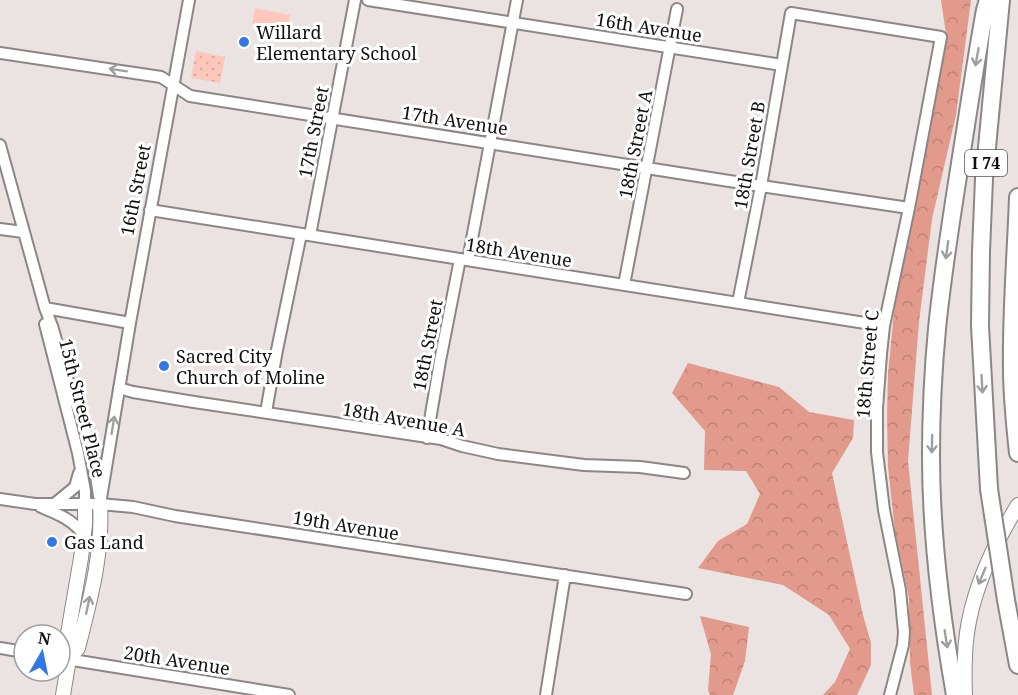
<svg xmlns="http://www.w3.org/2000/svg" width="1018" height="695" font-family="'Noto Serif',serif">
  <defs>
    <pattern id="forest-crowns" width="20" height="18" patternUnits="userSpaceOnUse" patternTransform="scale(1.5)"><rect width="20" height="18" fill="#e19a8b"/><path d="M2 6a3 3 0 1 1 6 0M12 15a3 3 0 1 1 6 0" fill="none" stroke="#c08477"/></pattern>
    <pattern id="park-dots" width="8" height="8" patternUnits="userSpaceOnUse" patternTransform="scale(1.5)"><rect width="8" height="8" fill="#fec7bb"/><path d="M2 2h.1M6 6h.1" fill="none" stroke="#d9aaa0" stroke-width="1.8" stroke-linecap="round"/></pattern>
  </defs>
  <rect width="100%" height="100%" fill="#eae3e1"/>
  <path fill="#fec7bb" d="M255,8L290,15L287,31L252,24Z"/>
  <path fill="url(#forest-crowns)" d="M941,0H971L956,115L932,219L919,322L908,461L932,695H914L910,663L909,598L895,531L888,467L887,415L888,374L894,312L946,34Z
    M688,363L779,387L809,412L854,420L853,438L832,473L863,615L871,643V665L857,695H823L835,682L850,649L829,615L783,585L698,568L718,541L747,524L760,494L746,471L704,470L705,431L672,393Z
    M700,616L749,627L745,661L733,695H710L708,690L711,654Z"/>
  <path fill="url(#park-dots)" d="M196,51L225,57L220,83L191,78Z"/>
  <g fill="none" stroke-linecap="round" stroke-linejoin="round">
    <defs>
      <path id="minor" d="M368,0L782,65
        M0,53L161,77L190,96L761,186L909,208
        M0,145L45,308L52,326L69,385L86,431L93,456L99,496
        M150,210L884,326
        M0,229L23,232
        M310,235L355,0
        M468,260L517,0
        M624,285L677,9
        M738,303L761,186L791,13L941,37L909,208L884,326L881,354L877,408V452L884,510L900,590L904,632L903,645L890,695
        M45,308L130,323
        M45,324L78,453L85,491V503
        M119,388L133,392L194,402L441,439L462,446L498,454L584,465L640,467L684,473
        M266,412L277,350L301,234
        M427,438L440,361L460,259
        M0,499L35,504H100L133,507L175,516L686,594
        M100,504L130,323L189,0
        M53,505L75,487L79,473
        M41,507C58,514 72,519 84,535
        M0,648L24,652
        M60,658L289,695
        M546,695L565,575"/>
      <path id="major" d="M69,659L66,645L81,558L85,525V503
        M63,695L69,659L78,648C90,600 103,554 100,504
        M965,695C964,670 964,645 969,621C977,580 996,541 1018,505"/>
      <path id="highway" d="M1018,197C1016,255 1011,312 1012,369C1012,397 1015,425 1018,453
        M989,489L980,326L981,251L984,179L1001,0
        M1006,600L1018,665
        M955,695C941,616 931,536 931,456C931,414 933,371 937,329C942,278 950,227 958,176C967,120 975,65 985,10L988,0"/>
    </defs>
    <use href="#minor" stroke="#8c8684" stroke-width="14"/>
    <use href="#major" stroke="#8c8684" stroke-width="16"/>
    <use href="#highway" stroke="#8c8684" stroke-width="20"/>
    <use href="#minor" stroke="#fff" stroke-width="10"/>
    <use href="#major" stroke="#fff" stroke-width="14"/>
    <use href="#highway" stroke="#fff" stroke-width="16"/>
    <defs>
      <path id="highway-bridge" d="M989,489L1006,600"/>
    </defs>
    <use href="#highway-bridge" stroke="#8c8684" stroke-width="20" stroke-linecap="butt"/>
    <use href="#highway-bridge" stroke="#fff" stroke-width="16"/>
  </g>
  <defs><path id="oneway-shaft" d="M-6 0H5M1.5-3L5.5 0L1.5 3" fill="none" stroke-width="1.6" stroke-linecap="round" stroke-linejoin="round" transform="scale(1.5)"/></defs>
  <g stroke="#a09f9f">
    <use href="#oneway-shaft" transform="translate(977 57) rotate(100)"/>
    <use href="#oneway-shaft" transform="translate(118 70) rotate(-171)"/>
    <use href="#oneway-shaft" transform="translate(947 250) rotate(98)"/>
    <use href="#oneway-shaft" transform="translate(982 384) rotate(87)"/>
    <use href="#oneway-shaft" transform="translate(113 425) rotate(-81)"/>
    <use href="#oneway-shaft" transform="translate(932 444) rotate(91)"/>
    <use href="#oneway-shaft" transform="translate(982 576) rotate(113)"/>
    <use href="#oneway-shaft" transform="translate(88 605) rotate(-78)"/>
    <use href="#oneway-shaft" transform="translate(946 639) rotate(81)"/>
  </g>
  <g fill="#3277e4" stroke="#fff" stroke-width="2">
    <circle cx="244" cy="42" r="6"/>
    <circle cx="164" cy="366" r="6"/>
    <circle cx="52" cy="542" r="6"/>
  </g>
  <g text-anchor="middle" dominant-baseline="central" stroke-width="6" stroke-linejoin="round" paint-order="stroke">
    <rect fill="#fff" stroke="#595757" stroke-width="1.5" x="965" y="150" width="42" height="26" rx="4.5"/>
    <g font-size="16" font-weight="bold" fill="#120f0f">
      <text x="986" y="163">I 74</text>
    </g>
    <g font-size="18" fill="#120f0f" stroke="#fff">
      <text transform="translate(649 27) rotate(9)">16th Avenue</text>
      <text transform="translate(455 120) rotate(9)">17th Avenue</text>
      <text transform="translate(313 132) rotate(-79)">17th Street</text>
      <text transform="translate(635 144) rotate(-79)">18th Street A</text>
      <text transform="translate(749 155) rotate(-80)">18th Street B</text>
      <text transform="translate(135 190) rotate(-79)">16th Street</text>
      <text transform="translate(519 252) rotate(9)">18th Avenue</text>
      <text transform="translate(427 345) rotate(-79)">18th Street</text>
      <text transform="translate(867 364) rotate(-85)">18th Street C</text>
      <text transform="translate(83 408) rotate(76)">15th Street Place</text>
      <text transform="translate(404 419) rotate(10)">18th Avenue A</text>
      <text transform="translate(346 525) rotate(9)">19th Avenue</text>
      <text transform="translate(177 660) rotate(9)">20th Avenue</text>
    </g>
    <g font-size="18" fill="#120f0f" stroke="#fff" text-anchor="start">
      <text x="256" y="32">Willard<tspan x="256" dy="21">Elementary School</tspan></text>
      <text x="176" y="356">Sacred City<tspan x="176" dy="21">Church of Moline</tspan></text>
      <text x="64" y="542">Gas Land</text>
    </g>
  </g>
  <g transform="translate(42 653) rotate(9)"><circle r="28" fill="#ffffff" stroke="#a09f9f" stroke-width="1.5"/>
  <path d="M0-4.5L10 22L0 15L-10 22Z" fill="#3277e4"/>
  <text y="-9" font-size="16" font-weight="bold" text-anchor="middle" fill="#120f0f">N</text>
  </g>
</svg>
